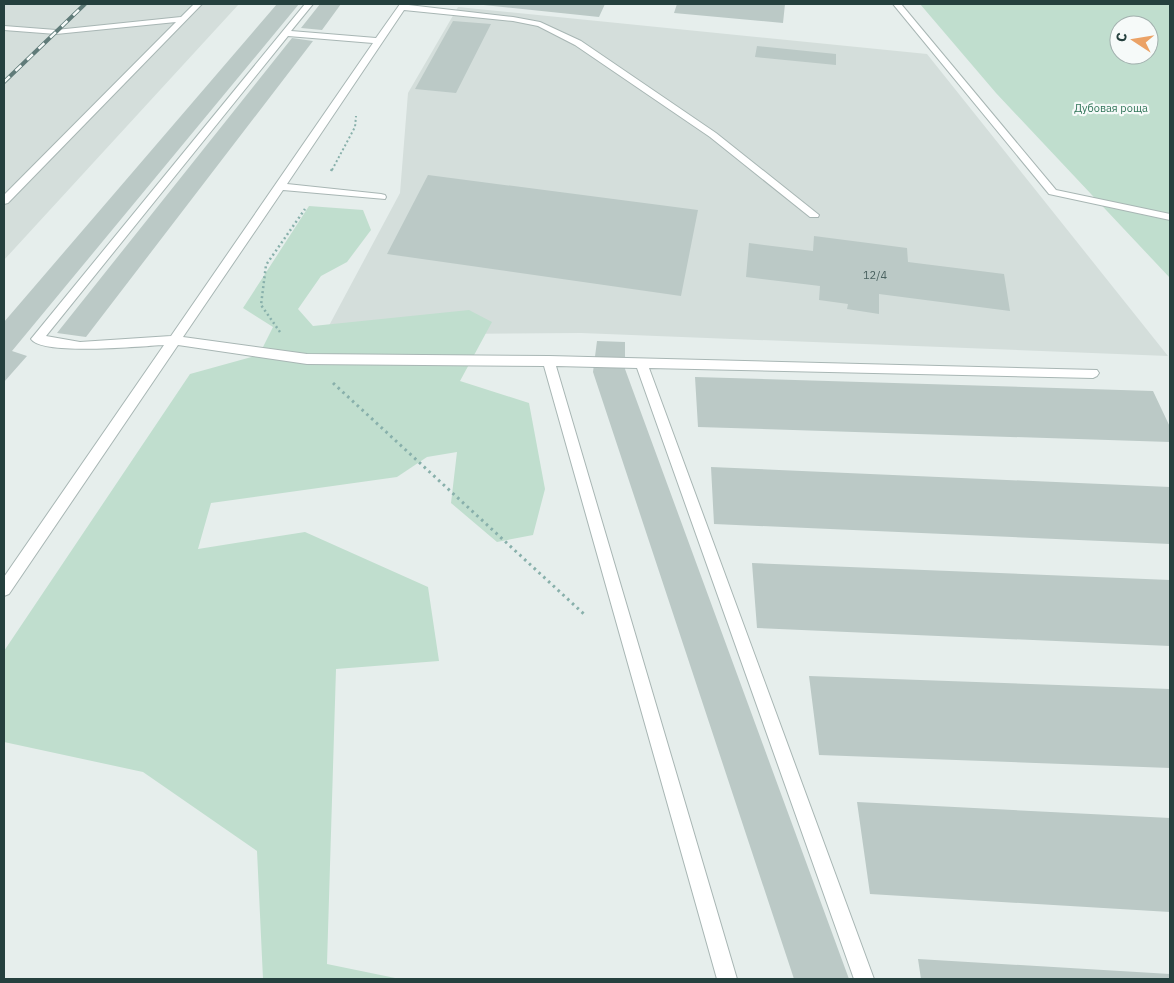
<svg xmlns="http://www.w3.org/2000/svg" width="1174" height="983" font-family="'IBM Plex Sans',sans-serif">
  <rect width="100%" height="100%" fill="#e6eeec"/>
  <path fill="#d4dedb" d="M4,4H239L4,260Z
    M458,7L927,54L1168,356L581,333L324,335L400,193L408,93Z"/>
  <path fill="#c0dece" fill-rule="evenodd" d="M920,4H1170V278L996,93ZM1119,25H1149V55H1119Z
    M309,206L363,210L371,230L347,262L321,276L298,309L313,326L469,310L492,322L460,381L529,403L545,489L533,535L497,542L451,503L457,452L427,457L397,477L211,503L198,549L305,532L428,587L439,661L336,669L327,964L400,979H263L257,851L143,772L4,742V651L190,374L259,355L273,327L243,308Z"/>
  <path fill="#bbc9c6" d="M277,4H299L12,351L27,356L4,382V322Z
    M320,4H341L322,30L301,28Z
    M474,4H605L599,17Z
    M677,4H785L783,23L674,13Z
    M453,21L491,24L456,93L415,89Z
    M292,38L313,41L86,337L57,333Z
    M757,46L836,54V65L755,57Z
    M428,175L698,210L681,296L387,254Z
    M814,236L907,248L908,262L1004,274L1010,311L879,294V314L847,309L848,304L819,300L820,286L746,277L749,243L813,251Z
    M597,341L625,342V369L849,979H794L593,372Z
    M695,377L1153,391L1170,427V442L698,427Z
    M711,467L1170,487V544L714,524Z
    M752,563L1170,580V646L757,628Z
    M809,676L1170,689V768L819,755Z
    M857,802L1170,818V912L870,894Z
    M918,959L1170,974V979H921Z"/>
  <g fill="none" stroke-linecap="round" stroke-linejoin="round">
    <defs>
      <path id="service" d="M194,4H202L8,203L4,204V195L176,22L56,34L4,30V26L56,30L181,17Z
        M305,4H313L291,31L376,38L400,4L513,17L540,22L581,41L716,133L819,215L818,217H810L710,137L575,45L538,26L513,21L404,10L287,184L381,194L385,195L386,197L385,199L283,190L183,337L307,354L549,356L1097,370L1099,373L1097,376L1093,378L649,368L874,979H854L637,368L556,366L737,979H717L544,366L307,364L178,345L9,594L4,596V577L164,345C142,346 42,356 31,339ZM288,36L373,43L171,336L80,342L46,336Z
        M893,4H901L1056,190L1170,214V220L1049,194Z"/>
    </defs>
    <use href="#service" stroke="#a8b6b4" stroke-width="2"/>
    <path stroke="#88b0ab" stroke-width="2" stroke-dasharray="2 2.5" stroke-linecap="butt" d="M332,170L355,127L356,116"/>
    <path stroke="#88b0ab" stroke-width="2.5" stroke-dasharray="2 3" stroke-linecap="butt" d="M331,171L332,169
      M280,332L261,305L266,265L305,209"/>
    <path stroke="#88b0ab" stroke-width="3" stroke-dasharray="2.5 4" stroke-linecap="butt" d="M333,383L585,615"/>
    <use href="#service" fill="#fff" fill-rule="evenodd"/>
    <defs>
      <path id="rail" d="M4,82L85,4"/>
    </defs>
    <use href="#rail" stroke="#607b79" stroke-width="4"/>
    <use href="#rail" stroke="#f6faf9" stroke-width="2.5" stroke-dasharray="8" stroke-linecap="butt"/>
  </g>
  <g text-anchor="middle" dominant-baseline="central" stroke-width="4.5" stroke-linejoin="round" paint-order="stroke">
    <g font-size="11" fill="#317559" stroke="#f6faf9">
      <text x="1111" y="108">Дубовая роща</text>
    </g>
    <g font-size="11" fill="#4a6260">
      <text x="875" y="275">12/4</text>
    </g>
  </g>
  <rect width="1174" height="983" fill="none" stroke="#25403e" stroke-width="10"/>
  <g transform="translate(1134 40) rotate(282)"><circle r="24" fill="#f6faf9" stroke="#a2b0ae"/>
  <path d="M0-4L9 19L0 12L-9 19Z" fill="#eba266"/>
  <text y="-8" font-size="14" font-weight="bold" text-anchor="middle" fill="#25403e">С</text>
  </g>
</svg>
